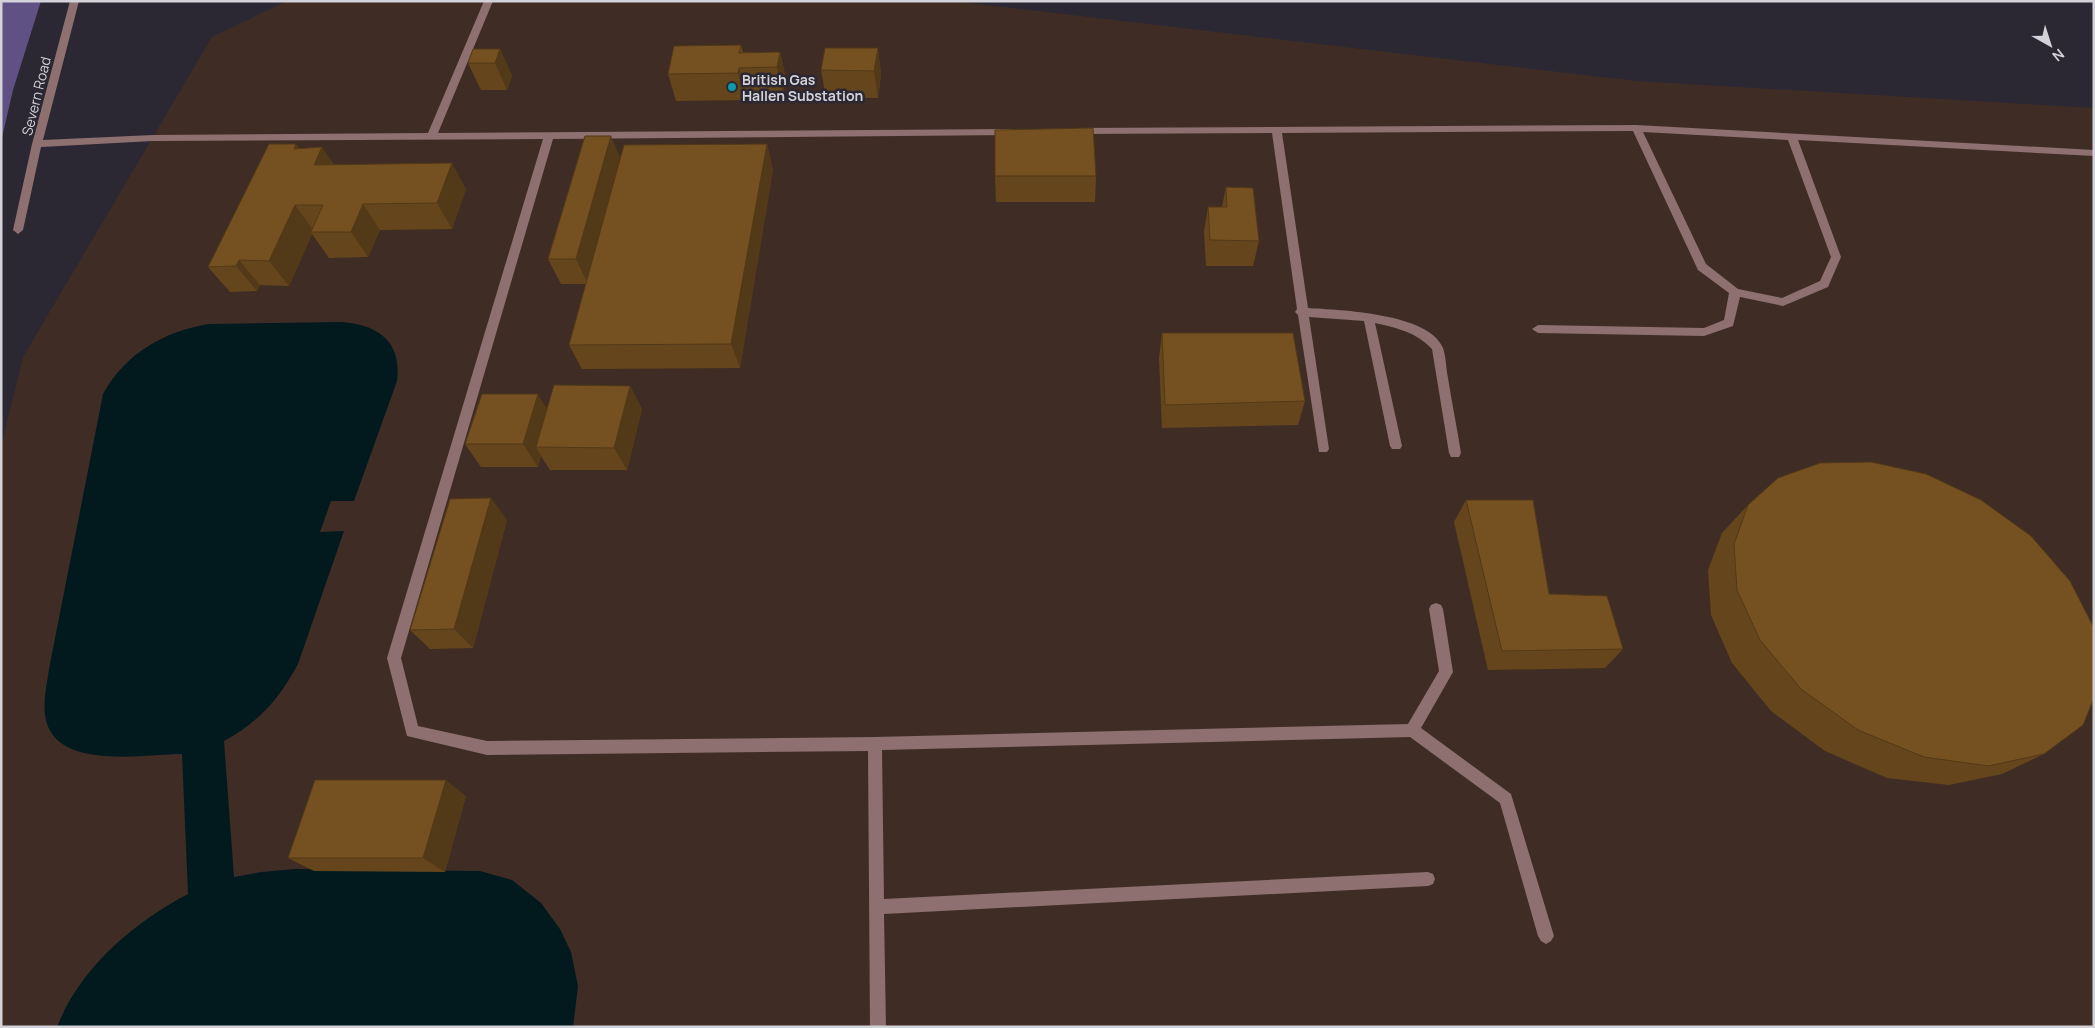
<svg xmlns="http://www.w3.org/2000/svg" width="2095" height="1028" font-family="Manrope,sans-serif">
  <rect width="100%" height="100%" fill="#2b2833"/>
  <path fill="#3f2d25" d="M287,1H952L1636,81L2094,108V1027H1V446L23,357L212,37Z"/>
  <path fill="#5f5183" d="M1,1H41L13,90L1,142Z"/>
  <path fill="#021a1e" d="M342,322C379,325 402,342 397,381L354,501H331L320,532L344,531L298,664C280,698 258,723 224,741L234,877L261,872L295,869L480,871L512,880L541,903L560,929L571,952L578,986L573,1027H57C80,968 133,923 188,894L182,754C145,754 52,772 45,715C43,699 47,684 49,669L103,394C125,354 164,331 209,324Z"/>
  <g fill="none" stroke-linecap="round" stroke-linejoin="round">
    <path fill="#8d706f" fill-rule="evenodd" d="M70,1H79L43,140L153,135L428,133L484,1H493L438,133L1011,129L1016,132L1011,135L553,139L401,658L418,726L487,741L875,737L1408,724L1439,671L1429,609L1431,605L1436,603L1441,605L1443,609L1453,672L1421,728L1511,794L1554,936L1551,941L1546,944L1541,941L1538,936L1500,803L1410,737L882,750L884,899L1428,872L1433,874L1435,879L1433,884L1428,886L884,914L886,1027H870L868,751L487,755L407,736L387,658L543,139L153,141L41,147L23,230L18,234L13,230L32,144Z
      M1636,125L2094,150V156L1798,140L1841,257L1828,287L1783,306L1740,297L1733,326L1704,336L1538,333L1532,329L1538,325L1704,328L1724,320L1729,293L1698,270L1633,131L1282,133L1308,308C1339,310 1429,313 1443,348C1446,357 1446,368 1448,378C1452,403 1457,428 1461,453L1459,457H1451L1449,453L1432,349C1416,332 1397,328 1375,323L1402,446L1400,449H1392L1390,446L1364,321L1309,317L1329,449L1327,452H1319L1298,315L1295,312L1297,309L1272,133L1078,134L1073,131L1078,128ZM1643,132L1788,140L1831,257L1820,281L1782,298L1738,289L1706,264Z"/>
  </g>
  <path fill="#65461c" d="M741,45L743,52H780L786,79L783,94L746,95L745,100L676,101L668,74Z
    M878,48L881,75L878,98L826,97L821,70Z
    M500,49L512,76L507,90H481L468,63Z
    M296,144L299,148L334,165L466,189L452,229L380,230L368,257L329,258L312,234L289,286L260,285L257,291L230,292L208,267Z
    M767,144L773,170L740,368L582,369L569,345L586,284H561L548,259L620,158Z
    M995,176H1096L1095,202H996Z
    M1226,187L1259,241L1253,266H1206L1204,232L1208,207H1222Z
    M1162,333L1305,401L1298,425L1162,428L1159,358Z
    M630,386L642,409L627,470H550L541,456L538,467H481L465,444L547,409Z
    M1466,500L1549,594L1623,649L1605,668L1488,670L1454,522Z
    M1748,505L2044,754L2002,774L1949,785L1887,778L1825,751L1771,711L1732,663L1711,615L1708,570L1722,533Z
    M507,520L473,648L430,649L410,630Z
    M466,796L445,872L314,871L288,858Z"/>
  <path fill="#523917" d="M878,48L881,75L878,98L874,71Z
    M500,49L512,76L507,90L495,63Z
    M780,52L786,79L783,94L777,67Z
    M739,68L746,95L745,100L738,73Z
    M611,136L622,162L588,284L576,259Z
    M296,144L314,170L294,149Z
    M767,144L773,170L740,368L731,344Z
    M322,147L340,173L314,165Z
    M452,163L466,189L452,229L437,203Z
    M363,204L380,230L368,257L351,232Z
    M295,205L314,231L311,232L312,234L289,286L269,261Z
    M239,260L260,285L257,291L236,266Z
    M630,386L642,409L627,470L614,448Z
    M538,394L552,417L536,447L541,456L538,467L523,444Z
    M491,498L507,520L473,648L454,629Z
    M446,780L466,796L445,872L423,858Z"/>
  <path fill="#755121" stroke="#523917" d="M741,45L739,53L780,52L777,67L739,68L738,73L668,74L674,46Z
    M825,48H878L874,71L821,70Z
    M473,49H500L495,63H468Z
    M1093,128L1096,176H995V130Z
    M585,136H611L576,259H548Z
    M269,144H296L294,149L322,147L314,165L452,163L437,203L363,204L351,232H311L323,205H295L269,261L239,260L236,266L208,267Z
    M767,144L731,344L569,345L624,145Z
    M1226,187L1253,188L1259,241L1210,240L1208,207H1227Z
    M1162,333H1293L1305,401L1165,405Z
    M554,385L630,386L614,448L536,447Z
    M482,394H538L523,444H465Z
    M1871,462L1926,474L1981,500L2031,536L2070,581L2094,628V698L2083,725L2044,754L1988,766L1924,757L1858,730L1801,689L1760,640L1737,590L1734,544L1748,505L1778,478L1820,463Z
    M491,498L454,629L410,630L450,499Z
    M1466,500H1533L1549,594L1607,596L1623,649L1502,651Z
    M315,780H446L423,858H288Z"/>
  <circle fill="#0f9aa8" stroke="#2b2833" stroke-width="2" cx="732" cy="87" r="5"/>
  <g text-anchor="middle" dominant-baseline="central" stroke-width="5" stroke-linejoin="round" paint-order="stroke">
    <g font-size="14" font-weight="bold" fill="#d3d2d9" stroke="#2b2833" text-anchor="start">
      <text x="742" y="79">British Gas<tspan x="742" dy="16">Hallen Substation</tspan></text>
    </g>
    <g font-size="14" fill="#d3d2d9" stroke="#2b2833">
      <text transform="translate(36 96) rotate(-76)">Severn Road</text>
    </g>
  </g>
  <rect width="2095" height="1028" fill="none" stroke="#d3d2d9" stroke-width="5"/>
  <g transform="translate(2050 45) rotate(141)" stroke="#2b2833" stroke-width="4" paint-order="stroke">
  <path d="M0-4L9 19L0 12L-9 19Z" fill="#d3d2d9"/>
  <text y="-8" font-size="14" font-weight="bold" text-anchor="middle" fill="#d3d2d9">N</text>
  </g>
</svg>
